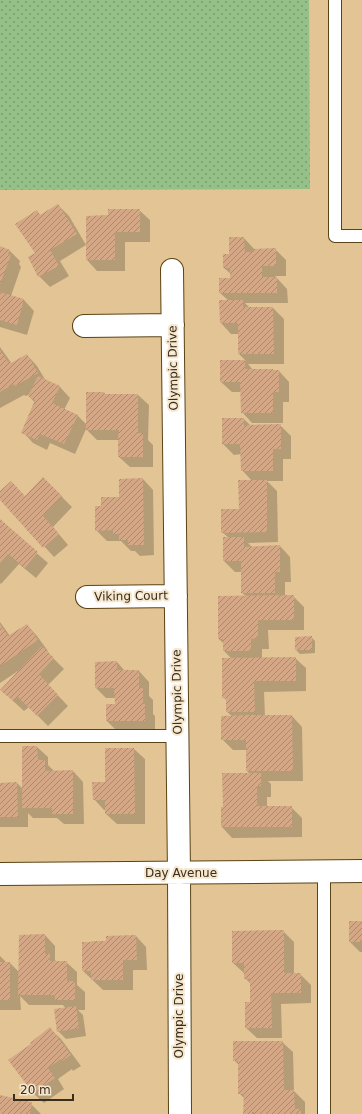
<svg xmlns="http://www.w3.org/2000/svg" width="362" height="1114" font-family="'DejaVu Sans',sans-serif">
  <defs>
    <pattern id="grass-dots" width="8" height="8" patternUnits="userSpaceOnUse"><rect width="8" height="8" fill="#95c087"/><path d="M2 2h.1M6 6h.1" fill="none" stroke="#7b9c6e" stroke-width="1.8" stroke-linecap="round"/></pattern>
    <pattern id="building-hatch" width="6" height="6" patternUnits="userSpaceOnUse"><rect width="6" height="6" fill="#d4a786"/><path d="M-1 1l2-2M0 6l6-6M5 7l2-2" fill="none" stroke="#ad886d"/></pattern>
  </defs>
  <rect width="100%" height="100%" fill="#e2c495"/>
  <path fill="url(#grass-dots)" d="M0,0H309L310,189L0,190Z"/>
  <path fill="#0003" d="M58,205L69,216L86,245L60,261L69,276L50,287L39,276L36,254L37,211L41,216Z
    M139,210L150,220V242H125V271H97L87,260L109,216Z
    M244,238L255,250L275,249L286,260V276H275L287,289L288,303H245L250,308H273L284,319V364H248L253,370L279,371L289,382V402H283V423H252L242,412L241,392H232L221,382V361H246L239,354V334H231L221,323L229,301L220,293L231,279V274L224,268L230,255Z
    M0,248L9,250L20,261L19,264L21,267L11,296L24,300L34,311L27,335L0,327Z
    M0,347L12,364L27,355L37,366L46,381L60,387L70,398L64,410L77,415L87,425L104,393L106,395H138L149,405L148,440L153,445V467H130L119,457V440H97L86,429L75,454L50,443L47,450L33,443L23,432L35,403L29,396L30,394L26,396L24,395L0,408Z
    M244,419L251,426L280,425L291,436V459H283V481H267L277,491L278,542L248,543L253,548L280,546L290,557L291,582H285V596H293L304,607V630H268L269,649H262V658H295L306,668V691L264,692L265,716H292L302,727L303,781H268L271,784V797H267V807H291L302,818V837L232,838L222,827L224,808L250,774L247,771V750H233L222,739L232,716L227,712V701L223,697L231,658L224,651V644L219,639L246,596L242,593V572H235L224,561V538H229L222,532L240,510L252,481L242,470L241,454L234,455L223,444Z
    M143,479L153,490L154,555L140,556L135,551H131L121,541H107L96,530L102,507L120,497Z
    M0,492L25,497L61,496L72,507L53,527L68,545L54,557L0,498Z
    M0,521L48,563L36,578L19,564L1,584L0,583Z
    M0,622L10,636L27,625L37,636L48,651L47,652L64,669L48,685L68,706L48,726L29,707L24,711L12,700L18,671L0,683Z
    M311,637L315,641V653L300,654L296,650Z
    M117,662L125,671H139L149,682V696L153,700V714L155,716V731L118,732L107,721V705H116L115,698H106L96,688Z
    M23,747H37L48,757V765L55,772L73,771L83,782L84,824H64L57,818H33L28,813V827H0V784L17,783L23,789Z
    M134,749L145,759V824H117L106,814V810H104L94,799Z
    M362,922V952H360L350,942Z
    M283,931L294,942V974H300L311,985V1003L281,1004L282,1038H257L246,1028L251,1003V984L245,978V974L233,963V932Z
    M45,935L55,946V960L57,962H66L77,972V985L85,992V1010H78L83,1015L86,1036L66,1039L58,1031L66,1009L63,1005H29L20,996L21,1010H0V956L7,963H10L19,972Z
    M136,936L146,947L147,970H133V990H103L83,971L92,943Z
    M50,1029L61,1039L81,1066L73,1071L72,1069L58,1079L64,1089L44,1103L33,1093Z
    M282,1042L293,1052L294,1091L305,1102V1114H244L245,1099L239,1093V1065L234,1060Z
    M0,1096L31,1104L41,1114H0Z"/>
  <path fill="url(#building-hatch)" d="M58,204L77,234L50,250L59,266L38,277L28,257L35,253L15,224L37,210L40,215Z
    M108,209H140V232H115V260H86V216L108,215Z
    M229,237H244L245,252H254V249L276,248V266H262V277H277V293H219V278H230V268H223V254H229Z
    M0,246L10,250L8,254L11,255L0,284Z
    M0,292L24,299L17,325L0,320Z
    M219,300H243V307H273L274,354H238V323H220Z
    M0,350L8,362L10,361L11,363L27,354L38,373L15,386L14,384L0,392Z
    M220,360H245V369H273V370H279V392H273V413H241L240,382H220Z
    M38,376L60,386L52,403L78,415L64,444L40,434L37,440L21,433L35,400L28,396Z
    M86,392H104L105,394H138V433H143V457H118V434H119V430H86Z
    M222,418H244V429L245,425L281,424V449H273V471H241L240,444H222Z
    M43,477L62,496L43,516L59,534L43,548L0,500V491L11,481L25,496Z
    M143,478L144,545H128V540H119V534H113V530L95,531V506H101V497H119V479Z
    M238,480H267V532L221,533V509H239Z
    M0,519L38,552L25,568L8,554L0,563Z
    M223,537H244V547L280,545V572H275V593H241V561H223Z
    M294,595V620H258V638L251,639V651H223V639H218V596Z
    M0,624L8,636L27,624L38,640L0,666Z
    M312,636V650H295V637Z
    M42,646L54,658L39,674L58,695L37,716L18,697L13,701L0,690Z
    M296,657V681H254L255,712H226V698H222V658Z
    M117,661V670H139V688H143V704H145V721H106V704H115L114,688H116H95V662Z
    M246,715H292L293,771H246V740H221V716Z
    M22,746H37L38,760H45V771L73,770V814H52V808H22Z
    M105,748H134L135,814H105V800H93L92,782H105Z
    M222,773H261V786H257V806H292V827H221V807H223Z
    M17,782L18,817H0V783Z
    M349,921H362V942H349Z
    M284,930V973H301V993H271L272,1028H245V1002H250V979H244V963H232V931Z
    M45,934V954H50V961H67V981H75V1000H55V995H18L19,935Z
    M136,935L137,960H123V980H91V971H82V942H91V941H106V936Z
    M0,962H10V1000H0Z
    M76,1006L79,1028L57,1032L54,1009Z
    M50,1027L71,1055L62,1061L61,1059L48,1068L55,1078L33,1093L8,1060L31,1044L30,1043Z
    M233,1041H283L284,1090H294L295,1109H301V1114H254V1112H252V1114H243L244,1094H238V1061H233Z
    M0,1095L31,1102L32,1103L30,1114H0Z"/>
  <g fill="none" stroke-linecap="round" stroke-linejoin="round">
    <defs>
      <path id="lane" d="M335,0V236H362
        M0,736H177
        M324,1114V872"/>
      <path id="street" d="M172,270L179,873
        M84,326L173,325
        M87,597L176,596"/>
      <path id="secondary" d="M179,873L180,1114
        M0,874L362,871"/>
    </defs>
    <use href="#lane" stroke="#5c4315" stroke-width="14"/>
    <use href="#street" stroke="#5c4315" stroke-width="24"/>
    <use href="#secondary" stroke="#5c4315" stroke-width="24"/>
    <use href="#lane" stroke="#fff" stroke-width="12"/>
    <use href="#street" stroke="#fff" stroke-width="22"/>
    <use href="#secondary" stroke="#fff" stroke-width="22"/>
  </g>
  <g text-anchor="middle" dominant-baseline="central" stroke-width="4" stroke-linejoin="round" paint-order="stroke">
    <g font-size="12" fill="#392d1b" stroke="#f6e7cf">
      <text transform="translate(173 368) rotate(-91)">Olympic Drive</text>
      <text transform="translate(131 596) rotate(-1)">Viking Court</text>
      <text transform="translate(177 692) rotate(-91)">Olympic Drive</text>
      <text x="181" y="873">Day Avenue</text>
      <text transform="translate(179 1016) rotate(-90)">Olympic Drive</text>
    </g>
  </g>
  <path d="M14 1094v6h59v-6" fill="none" stroke="#392d1b" stroke-width="2"/>
  <text x="20" y="1094" font-size="12" fill="#392d1b" stroke="#f6e7cf" stroke-width="3" paint-order="stroke">20 m</text>
</svg>
